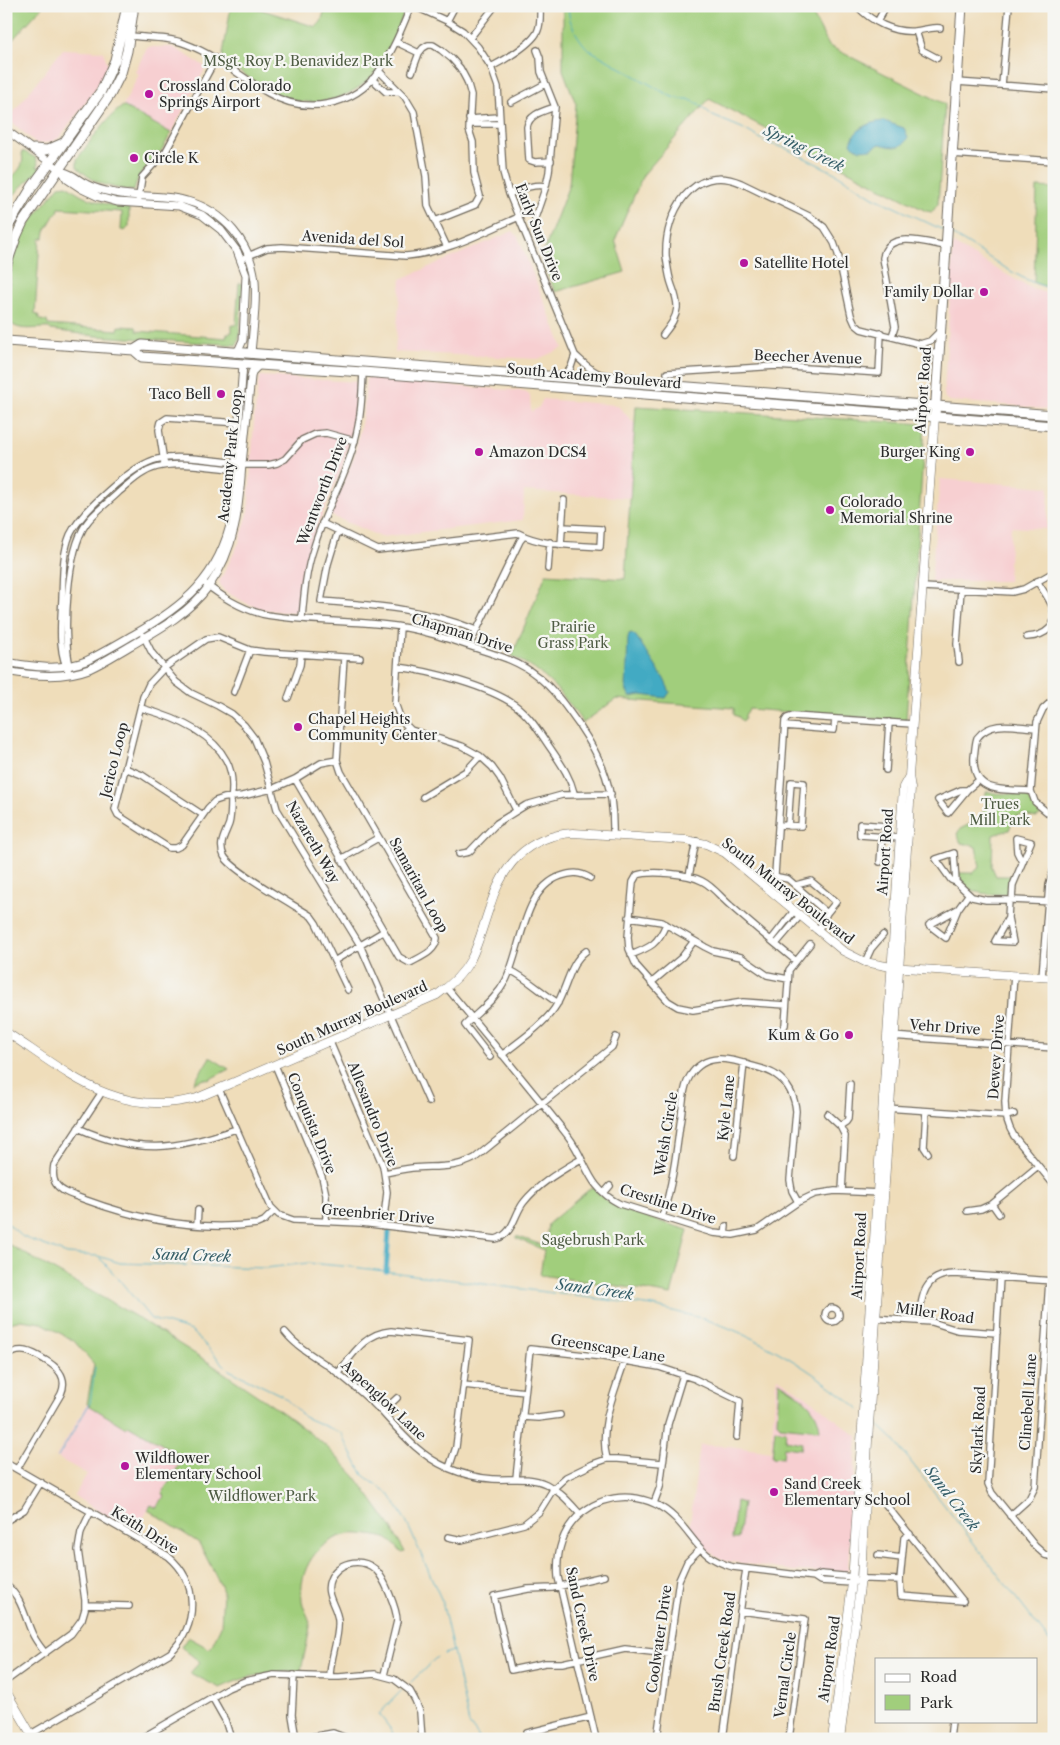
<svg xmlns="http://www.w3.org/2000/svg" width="1060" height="1745" font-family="'Libre Caslon Text',serif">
  <rect width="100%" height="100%" fill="#f6f6f2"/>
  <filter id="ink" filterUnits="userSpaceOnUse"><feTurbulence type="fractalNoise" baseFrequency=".02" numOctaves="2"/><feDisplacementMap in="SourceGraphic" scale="10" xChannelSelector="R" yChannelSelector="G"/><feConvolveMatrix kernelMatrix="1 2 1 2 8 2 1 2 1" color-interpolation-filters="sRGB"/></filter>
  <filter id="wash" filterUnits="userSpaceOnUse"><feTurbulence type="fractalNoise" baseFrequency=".0096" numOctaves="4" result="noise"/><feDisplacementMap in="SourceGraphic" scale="20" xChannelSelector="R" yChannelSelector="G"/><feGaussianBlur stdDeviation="1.12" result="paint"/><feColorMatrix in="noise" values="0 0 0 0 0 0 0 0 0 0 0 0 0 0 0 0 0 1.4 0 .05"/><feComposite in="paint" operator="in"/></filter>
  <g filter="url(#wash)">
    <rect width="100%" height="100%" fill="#efddba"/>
    <path fill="#f7cfd1" d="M147,47H173L206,67L171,133L123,106L139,74L135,72Z
      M63,49L103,51L108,65L94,92L59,138L51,142L37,144L8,119Z
      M513,231L518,237L563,348L538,359L395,352L401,279Z
      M953,244L1032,289L1054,295V411L1020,406L949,401L945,398L944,393Z
      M260,376L357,382L356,412L348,447L342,468L312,539L302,576L298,612H281L262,609L248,604L224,591L219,582L239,543L248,514L254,420L258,385Z
      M370,377L395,378L430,384L525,391L530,395L531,412L539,407L543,399L617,405L635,424L630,498L524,491L523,520L381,537L330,515L355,454L364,409L366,379Z
      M940,479L1049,487L1047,529L1011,527L1008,581H931Z
      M778,1378L807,1397L857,1436L848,1569L844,1573L793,1571L725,1561L711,1553L698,1543L689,1531L700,1445L729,1446L771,1452L776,1382Z
      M87,1404L126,1428L128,1425L184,1457L162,1494L164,1496L157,1508L151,1505L135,1533L74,1496L87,1474L56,1457Z"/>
    <path fill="#a1ce7c" stroke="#667c54" d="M6,6H43L6,47Z
      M231,6H250L316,27L321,22L326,6H407C398,26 391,48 380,66C360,97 315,111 281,96C261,87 241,72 222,60Z
      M563,6H808L829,46L945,104L938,204L932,212L926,211L709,99L643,175L615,240L625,272L555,292L541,259L569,185L576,104L563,70Z
      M123,106L171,133C168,139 165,145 161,151C151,166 137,171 134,191C109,187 96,185 77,167V159C91,141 104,120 123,106Z
      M23,151L36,158L38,164L37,167H39L41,169L21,187L15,194L6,196C6,193 6,190 6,187C9,174 26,172 22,154Z
      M67,185C85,200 106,205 129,208V226L125,231L121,230L122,212L59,208L58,212L55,214L45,231L44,238L40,239L35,314L38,315L40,320L47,321L48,325L118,330L119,326L136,327L137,331L226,338L227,334L232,332V325H236L239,283L243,284L239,338L237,345L96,336L51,330L49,328C35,327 15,334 7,318C9,293 9,267 18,244C27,223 45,204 59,186Z
      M1037,187L1054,188V289L1034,283Z
      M636,406L925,424L906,721L749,709L745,715V719L742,721L739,717L734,715V708L616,699L583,723C562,693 546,673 512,656L546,574L625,579Z
      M987,791L994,793L1027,795L1034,808L1041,815L1036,818L1024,815L1017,816L1013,820L1009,830L993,835L992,867L996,876H1012L1007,894C987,894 967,897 959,873H973L980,867L976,847L972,845L961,843L957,834L960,829L978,820L988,803L985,796Z
      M210,1057L229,1069L208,1080L205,1079L194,1083Z
      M592,1187L606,1200L623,1210L688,1230L671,1295L632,1288L540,1275L544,1250L516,1238V1236L545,1246L548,1224Z
      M6,1243L133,1315L208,1362L289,1417L326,1446L355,1476L391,1527L405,1552L402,1553C398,1549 393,1542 388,1539C382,1536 357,1533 350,1534C317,1539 298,1570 302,1601C303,1609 309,1616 310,1623C311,1628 302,1663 301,1672C271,1671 247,1675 220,1688L190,1673L200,1662L181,1647L188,1637L210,1649L221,1626L223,1592L221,1586L199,1543L148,1510L151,1505L157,1508L164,1496L162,1494L184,1457L128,1425L126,1428L87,1404L94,1364L74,1341L42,1323L21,1320L6,1324Z
      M779,1382C798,1394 818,1405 820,1430L780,1426L777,1422Z
      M775,1429L786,1431L785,1440L802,1443L801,1449L784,1447L783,1458L772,1457Z
      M736,1501L743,1503L738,1539H732Z"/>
    <path fill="#43aac3" stroke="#376a77" d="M884,121L904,128L908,137C902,151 891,147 880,144L872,149L860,150L851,144C853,129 870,122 884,121Z
      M631,633L635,635L638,639L664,679L670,692L666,698L641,695L630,697L626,689L628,638L629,634Z"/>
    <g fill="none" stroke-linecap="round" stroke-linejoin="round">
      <path stroke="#43aac3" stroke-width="1" d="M569,6C566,20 579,40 588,49L670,96L680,99H688L699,104L713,116L742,128L768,143L785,148L835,173L873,197L943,230
        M951,234C985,252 1016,281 1054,289
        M6,1222L23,1237L67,1254L98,1256L120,1263L266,1268L308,1263L353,1267L653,1306C669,1310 685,1314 701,1318C759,1336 813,1370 859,1409
        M100,1258L122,1283L151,1319L192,1331L229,1370L283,1396L304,1417L341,1433L363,1475L389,1494L406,1521L442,1601L469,1724L478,1736V1739
        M874,1421L894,1440L1054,1647
        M58,1457L90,1403L95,1367
        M444,1654L453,1651
        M411,1682L437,1657
        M393,1739L392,1731L379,1714L402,1690"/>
      <path stroke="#43aac3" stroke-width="5" d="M386,1271L389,1232"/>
    </g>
  </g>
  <g filter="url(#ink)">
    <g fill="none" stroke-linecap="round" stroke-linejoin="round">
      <defs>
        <path id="minor" d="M414,6L447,21L463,31L478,47L491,67L498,87L503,172L509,194L575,355C583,362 590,371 601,374C617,378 634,373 647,384
          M857,6C872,22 893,33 915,31C924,30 931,27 940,28
          M447,21L455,6
          M877,22L886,6
          M916,31L922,50L937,58
          M130,36C149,38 169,37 186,44C216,55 241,77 268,93C305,115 354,107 379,71C393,51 402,28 411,6
          M470,38L495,6
          M396,42L419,53
          M491,67C503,61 534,43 538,30C541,23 540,14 540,6
          M379,71L405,97L414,112L426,176L428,206L447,247
          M412,72L419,53L423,48L428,45H433L441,50L452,59L460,68L467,81L471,95L469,130L473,142L474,173L480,196L475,205L435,221
          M372,79L386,92H399
          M957,82L1054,89
          M1002,85L1009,6
          M511,102L545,84
          M469,119L499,117
          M469,124H499
          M952,154L1054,161
          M551,161L535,162L529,160L527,127C529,114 544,111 555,107
          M509,194C522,189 532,184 546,186
          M138,203L142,177L166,151L215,60
          M535,218L546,186L549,172L555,107L541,72L540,58L537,50
          M241,259L267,248L282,247L406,256C446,253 483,232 519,217
          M663,335C669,327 676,319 677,308C678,298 672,288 670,279C668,271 667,263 666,256C664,214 693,162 741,183L809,216L824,227L834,243L838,254L851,315L855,324L861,329L920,344L930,341L941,330
          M892,336L895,327L883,258C887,229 927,243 946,246
          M920,344L922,347L940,356
          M667,373L776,366L879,373L881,333
          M564,377L571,367L575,355
          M164,462L159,430L161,422L167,418L239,423
          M322,523L378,550L518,533C542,546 573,545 600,547L601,529L562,527
          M338,531L328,564L321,601C377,605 424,609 476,630
          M561,545L564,500
          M548,569L550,542
          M203,582C221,596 239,608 262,614C303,622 345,620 387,625C417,628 446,638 475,648C497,655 519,661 537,676C554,689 566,707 579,725C604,762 614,789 613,834
          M923,587L1012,592L1024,589L1054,572
          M302,618C304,594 306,570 314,547C325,510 346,477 355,440C361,418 362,395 363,372
          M400,627L395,703L401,720L411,730L462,746L480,756L492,767L500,778L516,810
          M143,635L152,653L176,682L191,693L218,706L232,714L244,725L254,738L264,762L277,809L360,945L429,1102
          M1027,637C1045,636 1060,626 1052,606C1048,597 1042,589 1037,581
          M469,646L520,541L524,536
          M959,662L957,644L961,589
          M70,666C62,634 67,551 86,524C94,512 109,502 119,492C131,482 142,471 157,467C178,461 208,467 230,469L236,465
          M398,667C430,671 488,686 515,705C530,716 540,733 551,749C561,764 570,776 574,793
          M70,674C57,653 61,623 62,599C63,579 62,554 70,535C81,512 133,464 158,459C181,455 207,460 230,462L236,465H268L277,463L285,459L302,440L315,434L326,433L355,441
          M234,692L250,650
          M288,698L300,665L301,655
          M1054,699L1043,709L1037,722L1031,791L1035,802L1054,818
          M141,708C170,716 211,731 226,760C233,772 233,787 231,801C231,808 231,817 229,824C225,835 218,844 224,856C232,871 294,905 311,916L316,923L348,990
          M785,726L834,730L835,719
          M400,736L408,728
          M337,760L321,763L295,779L272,789L242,796L224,798L215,801L208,808L182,845L176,848H169L118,815L115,809L143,697L149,684L164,668L206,639L218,637L250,650L264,652L360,658
          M125,768L142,775L203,815
          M886,770L889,722
          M295,779L399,957L410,963C420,957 436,952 437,938L341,772L337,760L344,658
          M967,790L948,813L938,800L961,790H967L979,780
          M1031,791C1004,789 972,795 974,757C975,751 975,744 977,738C991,719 1016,727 1036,728
          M423,797L466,771L480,756
          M778,825L801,826L804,783L791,782L788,826
          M886,837L887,826L860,824V835L900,838
          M459,854L469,852L497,823L526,805L562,795L611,794
          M341,859L378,838
          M880,862L882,837
          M689,876L696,841
          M956,882L954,853L936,859L951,880L956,882L972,897L986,900H1012L1054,902
          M796,885L811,881L836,902L827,913
          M1012,900L1013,885L1031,842L1016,838L1017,852L1022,862
          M958,909L946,938L929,925L958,909L968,895
          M629,917L662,922L705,947L713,951L741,957L767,975L788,979
          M1008,918L1013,942L995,941L1008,918L1009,900
          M818,931L827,913L788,879L778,877L775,875L785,721L787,718L793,716L913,724
          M771,940L794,911
          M776,944L800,916
          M631,955C651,947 658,944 666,924
          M334,961L384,931
          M865,962L871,949L883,935
          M510,970C528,979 541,992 558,1003
          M1014,975L1005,1102C1005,1115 1007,1125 1014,1136L1054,1185
          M1042,977L1049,885L1054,869
          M651,983L682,957L694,941
          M447,988C488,1037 529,1086 568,1136C588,1162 586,1187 620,1204L713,1233L733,1235L757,1230L798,1202L815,1194L835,1191L880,1193
          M786,1005L743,1002L693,1010L678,1007L668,1001L636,965L629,949L628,937L633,882L637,875C651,870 689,874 702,881C714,887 721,898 731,906C752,925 774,943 796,961
          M778,1034L785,1025L789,970L810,944
          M891,1036L1054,1048
          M330,1042L383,1166L387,1192L383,1226
          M502,1055C519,1041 541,1027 554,1009C567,991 568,964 586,951
          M490,1057L465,1025C480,1010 496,999 506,980C522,947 523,889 561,876C572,872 580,872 590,878
          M275,1065L322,1177L326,1195V1221
          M219,1089L271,1207L279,1215L293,1220L361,1223L496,1239C514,1234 514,1214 524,1202C539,1183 561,1171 581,1159
          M102,1092L54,1165C53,1171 52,1178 56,1184C62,1193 76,1196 86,1200C140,1220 199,1231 257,1224L264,1221L274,1211
          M886,1108L1006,1116L1014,1114
          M926,1111L924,1147L928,1153
          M827,1114L840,1126L845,1136L842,1191
          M840,1126L846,1122L848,1119L850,1084
          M78,1128C138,1155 176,1150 236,1129
          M734,1156L744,1063
          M385,1173C394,1171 403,1169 412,1168C435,1166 455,1169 475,1158L612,1047L616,1037
          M604,1193L610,1186
          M992,1204L999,1214
          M967,1211L981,1209L992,1204L1038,1166
          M662,1217C672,1187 676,1156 680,1124C683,1109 682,1089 690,1076C705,1052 730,1058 752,1066C760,1068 769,1070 776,1075C788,1083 795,1097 796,1111L790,1180L792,1191L798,1202
          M197,1225L198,1210
          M725,1235L726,1226
          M1000,1277L988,1484L992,1493L1035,1546L1045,1555L1054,1557
          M825 1315a7 7 0 1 1 14 0a7 7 0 1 1-14 0Z
          M873,1318L932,1322L957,1330L997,1333
          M919,1321C921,1296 924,1274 955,1274L1054,1281
          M285,1332C299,1350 322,1360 339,1374C354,1386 368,1398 382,1412C402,1434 420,1456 448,1468C462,1474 478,1478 493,1479C511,1480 529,1476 546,1484C560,1491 570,1503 580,1514
          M6,1356C21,1346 32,1352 45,1360C59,1368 68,1378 61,1394L17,1469
          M338,1373C353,1354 365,1333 391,1331L469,1340L456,1447L449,1468
          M464,1385L525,1392
          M382,1412L397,1398
          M522,1417L538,1418L560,1415
          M607,1459C598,1427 615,1391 625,1360
          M6,1463L168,1556C199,1582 199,1625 170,1653L31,1734
          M516,1478L530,1349L603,1357L659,1367L695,1379L740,1401L737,1437
          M883,1501L963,1601
          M654,1503L660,1487L668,1424L683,1375
          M1010,1516L1029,1499L1035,1487L1049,1281
          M6,1521L24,1510L41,1482
          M910,1534L904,1538L900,1580L901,1596L963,1601
          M448,1537L462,1540L524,1524L539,1512L554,1488L566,1477L593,1464L607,1459H618L662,1463
          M878,1555L902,1558
          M604,1576L552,1588L528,1589L494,1596L511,1670L545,1663H562L625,1649L669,1654
          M814,1577L821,1574L854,1577
          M6,1585C22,1598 24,1615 32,1633C35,1640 40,1646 45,1653
          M85,1605L129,1606
          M740,1611L805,1619L789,1739
          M294,1675L292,1715L296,1739
          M330,1677C330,1657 340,1637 338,1620C337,1606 324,1595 330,1580C337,1562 360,1557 375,1569C384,1577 397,1609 397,1621L384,1675
          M6,1681L71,1634L82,1619L85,1609V1600L78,1550L81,1532L91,1511
          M212,1697L225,1720L231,1739
          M140,1739L228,1688L245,1681L274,1675L339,1677L375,1674L394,1679L410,1691L415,1700L420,1712L422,1739
          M300,1739L333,1733L349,1739
          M528,1739L527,1733L591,1717
          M596,1739L558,1577C556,1553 562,1528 583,1512C612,1490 650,1493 676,1519C697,1541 700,1558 733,1567L814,1577L820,1581L852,1583L861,1579H869L900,1580
          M657,1739L679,1580L687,1562L700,1549
          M723,1739L746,1569
          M950,1739L952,1721"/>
        <path id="tertiary" d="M6,130L63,172L67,179L82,189L99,197L117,202L179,206L202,215L221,230L237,251L246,275L243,340L239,349L235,353
          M63,172C73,174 78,180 86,184C95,189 105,191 115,193C139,198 164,194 187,201C224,211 251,243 255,281C257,304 253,329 251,353
          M6,662C33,667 61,671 86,661C102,653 117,644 133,635C184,606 219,578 232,517L243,364
          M6,671C33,676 63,679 89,669C103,663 118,653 132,645C160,629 189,613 209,586C236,549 239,507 242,464C245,435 248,406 251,377L252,372L259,365"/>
        <path id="secondary" d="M6,1032C68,1073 117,1119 197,1098L437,995C451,985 463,974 471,959C479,943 483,926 489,909C502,866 526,836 573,833L686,840L706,844L725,853L843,951L865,962L891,967L1054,978
          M6,1691L34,1739
          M832,1739L852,1583L903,787L909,776
          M840,1739L861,1579L868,1441L911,788L909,776L935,416"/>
        <path id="primary" d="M935,416L962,6"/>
        <path id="trunk" d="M34,149L47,150L63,143
          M6,230L32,187L101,91L115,60L127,6
          M6,266L17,235L23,222L110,95L121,73L127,51L133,12L132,6
          M6,341L134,350L142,345L1054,415
          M134,350L142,357L363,372L1054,426"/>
      </defs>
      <use href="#minor" stroke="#70695d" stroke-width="8"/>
      <use href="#tertiary" stroke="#70695d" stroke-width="9"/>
      <use href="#secondary" stroke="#70695d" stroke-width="9"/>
      <use href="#primary" stroke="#70695d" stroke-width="11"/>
      <use href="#trunk" stroke="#70695d" stroke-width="11"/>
      <use href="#minor" stroke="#fff" stroke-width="5.5"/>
      <use href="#tertiary" stroke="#fff" stroke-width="7"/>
      <use href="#secondary" stroke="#fff" stroke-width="8"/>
      <use href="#primary" stroke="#fff" stroke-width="9"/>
      <use href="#trunk" stroke="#fff" stroke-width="9"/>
    </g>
  </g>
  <g fill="#b5179e" stroke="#f6f6f2" stroke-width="2">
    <circle cx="149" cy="94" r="5"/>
    <circle cx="134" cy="158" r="5"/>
    <circle cx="744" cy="263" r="5"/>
    <circle cx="984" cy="292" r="5"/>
    <circle cx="221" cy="394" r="5"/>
    <circle cx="479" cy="452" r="5"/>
    <circle cx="970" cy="452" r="5"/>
    <circle cx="830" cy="510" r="5"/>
    <circle cx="298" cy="727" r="5"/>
    <circle cx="849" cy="1035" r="5"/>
    <circle cx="125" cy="1466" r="5"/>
    <circle cx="774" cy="1492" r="5"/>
  </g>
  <g text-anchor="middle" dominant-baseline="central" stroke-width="4.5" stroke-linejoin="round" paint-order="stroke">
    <g font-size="14" fill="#4e5c43" stroke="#f6f6f2">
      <text x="298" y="61">MSgt. Roy P. Benavidez Park</text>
      <text x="573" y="627">Prairie<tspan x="573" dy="16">Grass Park</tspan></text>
      <text x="1000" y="804">Trues<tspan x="1000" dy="16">Mill Park</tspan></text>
      <text x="593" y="1240">Sagebrush Park</text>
      <text x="262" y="1496">Wildflower Park</text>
    </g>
    <g font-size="14" fill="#2b2b2b" stroke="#f6f6f2" text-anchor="start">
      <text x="159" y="86">Crossland Colorado<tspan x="159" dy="16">Springs Airport</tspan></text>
      <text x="144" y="158">Circle K</text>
      <text x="754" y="263">Satellite Hotel</text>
      <text x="974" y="292" text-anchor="end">Family Dollar</text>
      <text x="211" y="394" text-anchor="end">Taco Bell</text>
      <text x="489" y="452">Amazon DCS4</text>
      <text x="960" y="452" text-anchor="end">Burger King</text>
      <text x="840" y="502">Colorado<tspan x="840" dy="16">Memorial Shrine</tspan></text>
      <text x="308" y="719">Chapel Heights<tspan x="308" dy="16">Community Center</tspan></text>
      <text x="839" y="1035" text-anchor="end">Kum &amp; Go</text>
      <text x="135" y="1458">Wildflower<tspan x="135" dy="16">Elementary School</tspan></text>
      <text x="784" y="1484">Sand Creek<tspan x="784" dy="16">Elementary School</tspan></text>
    </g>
    <g font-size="14" fill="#2b2b2b" stroke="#f6f6f2">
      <text transform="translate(539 232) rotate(68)">Early Sun Drive</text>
      <text transform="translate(353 239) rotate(4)">Avenida del Sol</text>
      <text transform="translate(808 357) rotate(2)">Beecher Avenue</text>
      <text transform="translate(594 376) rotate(5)">South Academy Boulevard</text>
      <text transform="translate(923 390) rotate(-86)">Airport Road</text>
      <text transform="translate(230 456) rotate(-84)">Academy Park Loop</text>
      <text transform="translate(322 491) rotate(-69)">Wentworth Drive</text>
      <text transform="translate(462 633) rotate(17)">Chapman Drive</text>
      <text transform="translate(114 760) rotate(-76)">Jerico Loop</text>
      <text transform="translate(313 842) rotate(60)">Nazareth Way</text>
      <text transform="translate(885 852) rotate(-86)">Airport Road</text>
      <text transform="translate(419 885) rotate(61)">Samaritan Loop</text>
      <text transform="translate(788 891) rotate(38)">South Murray Boulevard</text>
      <text transform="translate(352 1018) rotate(-24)">South Murray Boulevard</text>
      <text transform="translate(945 1027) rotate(4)">Vehr Drive</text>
      <text transform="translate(996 1057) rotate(-86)">Dewey Drive</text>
      <text transform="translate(726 1108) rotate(-84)">Kyle Lane</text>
      <text transform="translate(373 1114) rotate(68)">Allesandro Drive</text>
      <text transform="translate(312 1123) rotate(68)">Conquista Drive</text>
      <text transform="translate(666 1134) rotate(-81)">Welsh Circle</text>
      <text transform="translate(668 1204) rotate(18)">Crestline Drive</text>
      <text transform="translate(378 1214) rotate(5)">Greenbrier Drive</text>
      <text transform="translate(859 1256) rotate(-87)">Airport Road</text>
      <text transform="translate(935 1313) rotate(8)">Miller Road</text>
      <text transform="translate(608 1348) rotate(9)">Greenscape Lane</text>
      <text transform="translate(384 1400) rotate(43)">Aspenglow Lane</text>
      <text transform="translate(1028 1402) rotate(-86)">Clinebell Lane</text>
      <text transform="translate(978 1430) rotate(-87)">Skylark Road</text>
      <text transform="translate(145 1530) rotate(32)">Keith Drive</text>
      <text transform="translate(583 1624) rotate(78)">Sand Creek Drive</text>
      <text transform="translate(659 1639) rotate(-82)">Coolwater Drive</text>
      <text transform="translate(722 1652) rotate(-82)">Brush Creek Road</text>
      <text transform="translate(829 1659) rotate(-82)">Airport Road</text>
      <text transform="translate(785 1675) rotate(-82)">Vernal Circle</text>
    </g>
    <g font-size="15" font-style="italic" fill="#355e68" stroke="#f6f6f2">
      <text transform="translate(804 148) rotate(26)">Spring Creek</text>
      <text transform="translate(192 1255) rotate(2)">Sand Creek</text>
      <text transform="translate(595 1289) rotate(8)">Sand Creek</text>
      <text transform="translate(952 1498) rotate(52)">Sand Creek</text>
    </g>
  </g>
  <rect width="1060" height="1745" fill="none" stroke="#f6f6f2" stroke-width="25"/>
  <rect x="875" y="1658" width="162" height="65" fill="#f6f6f2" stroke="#a5a5a2"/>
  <rect x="885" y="1674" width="25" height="8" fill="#ffffff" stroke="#a5a5a2"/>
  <text x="920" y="1682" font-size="15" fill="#2b2b2b">Road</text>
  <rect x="885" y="1695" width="25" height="15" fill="#a1ce7c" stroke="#a5a5a2"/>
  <text x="920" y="1708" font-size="15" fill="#2b2b2b">Park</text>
</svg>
